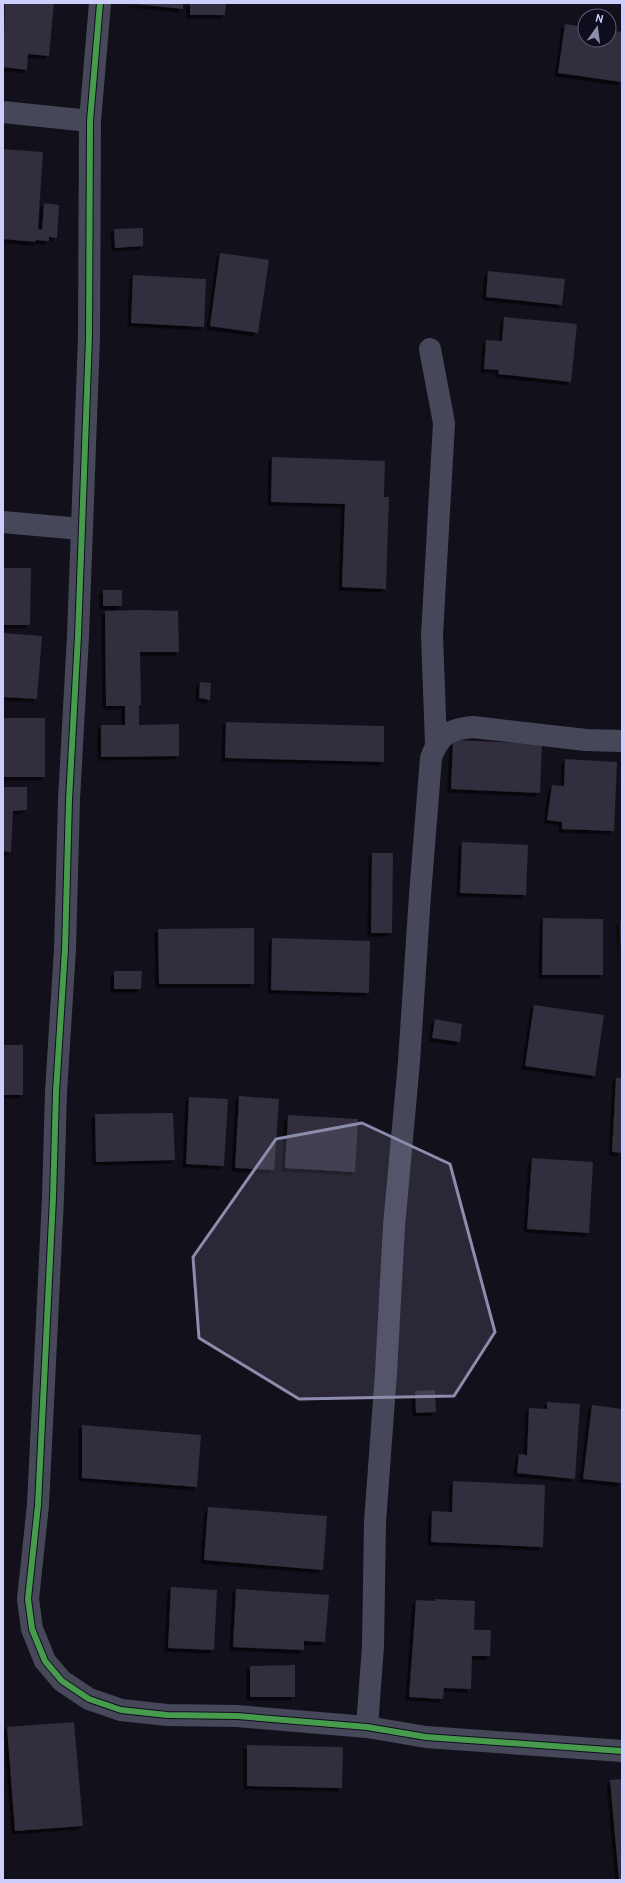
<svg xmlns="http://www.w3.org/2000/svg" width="625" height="1883" font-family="Cabin,sans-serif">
  <defs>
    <filter id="shadow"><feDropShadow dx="-3.5" dy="3.5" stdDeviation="0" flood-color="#0009"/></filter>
  </defs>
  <rect width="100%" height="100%" fill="#12101a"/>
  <path fill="#302e3c" filter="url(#shadow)" d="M5,3H54L49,56L28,54L27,70L3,67Z
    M126,3H183V9Z
    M190,3H226L225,15H190Z
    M565,24L585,27V40H609V30L622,32V82L558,73Z
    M3,149L43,152L38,229L42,230L44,203L59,205L57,238L49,237V241L35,240L36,242L3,239Z
    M143,228V246L115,248L114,229Z
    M220,253L269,260L258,333L210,326Z
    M488,271L565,279L562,305L486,297Z
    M133,275L206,279L204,327L131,323Z
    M504,317L577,324L571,382L498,374L499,370L484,369L486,340L502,341Z
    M272,457L385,461L384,497H389L386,589L342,587L345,504L271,502Z
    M3,568H31L30,625H3Z
    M103,590H122V606H103Z
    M139,610L178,611L179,652H140L141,705H139V725L179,724V756L101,757V725H125V706H106L105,611Z
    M3,633L42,636L37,699L3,697Z
    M200,682L211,683L210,700L199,698Z
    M3,718H45V777H3Z
    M226,722L384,726V762L225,758Z
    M453,740L542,744L540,793L451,789Z
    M565,759L617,762L614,831L562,829V822L547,820L552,785L564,786Z
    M3,787H27V810L13,811L11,852L3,851Z
    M462,842L528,845L526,895L460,893Z
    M372,853H393L392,933H371Z
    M543,918L603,919V975H542Z
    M620,921H622V953H621Z
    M254,928V984H159L158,929Z
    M272,938L370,941L369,993L271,990Z
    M114,971H142L141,989H114Z
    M534,1005L604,1015L595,1076L525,1066Z
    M435,1019L462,1024L460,1042L432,1038Z
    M3,1045H23V1095H3Z
    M616,1078H622V1153L612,1152Z
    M239,1096L279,1099L274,1170L235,1168Z
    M189,1097L228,1099L224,1166L186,1164Z
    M173,1113L175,1160L96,1162L95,1114Z
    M288,1115L358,1119L355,1172L285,1168Z
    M532,1158L593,1162L589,1233L527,1229Z
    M435,1390L436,1412L416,1413L415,1391Z
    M547,1402L580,1404L575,1479L517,1473L519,1454L527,1455L529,1408L547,1409Z
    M592,1405L622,1409V1483L583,1479Z
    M82,1425L201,1435L197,1487L82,1478Z
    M453,1481L545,1485L543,1547L431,1542L432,1511L452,1512Z
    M208,1507L327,1516L323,1570L204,1560Z
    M171,1587L217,1590L214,1650L168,1648Z
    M236,1589L329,1595L325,1642L304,1641V1650L233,1647Z
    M435,1599L475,1601L474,1630H491L490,1656H472L471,1689L444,1688L443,1699L409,1697L416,1600L435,1601Z
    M295,1665V1697H250V1666Z
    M74,1722L83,1826L15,1831L7,1727Z
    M247,1745L343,1747L342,1788L247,1786Z
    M622,1779V1880H619L610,1780Z"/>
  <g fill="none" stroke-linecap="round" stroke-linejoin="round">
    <path stroke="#46485a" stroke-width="22" d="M100,3L90,121L89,337L78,636L69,800L65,949L56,1092L53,1198L38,1505L28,1599L32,1629L45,1661L62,1681L89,1699L121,1710L167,1715L237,1716L367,1727L426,1737L622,1751
      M3,112L90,121
      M430,349L444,423L432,635L436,745
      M3,522L81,529
      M367,1727L373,1646L375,1522L386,1373L394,1226L409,1062L420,895L431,758C439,735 449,729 473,727L586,740L622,741"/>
    <defs>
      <path id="cycleway" d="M100,3L90,121L89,337L78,636L69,800L65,949L56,1092L53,1198L38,1505L28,1599L32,1629L45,1661L62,1681L89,1699L121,1710L167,1715L237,1716L367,1727L426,1737L622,1751"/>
    </defs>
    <use href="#cycleway" stroke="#0e0d1d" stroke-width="8"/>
    <use href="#cycleway" stroke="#469c4c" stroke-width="6"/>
  </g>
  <path fill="#8c8cad" fill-opacity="0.2" stroke="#8c8cad" stroke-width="3" stroke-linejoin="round" d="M362,1123L450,1164L495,1332L454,1396L299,1399L199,1338L193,1257L276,1139Z"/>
  <rect width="625" height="1883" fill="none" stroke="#cdcefc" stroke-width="8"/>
  <g transform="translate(597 28) rotate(14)"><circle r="19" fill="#0e0d1d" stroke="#5a5a76"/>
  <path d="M0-3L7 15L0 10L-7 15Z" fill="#8c8cad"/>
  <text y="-6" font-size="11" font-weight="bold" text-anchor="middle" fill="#cdcefc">N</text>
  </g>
</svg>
